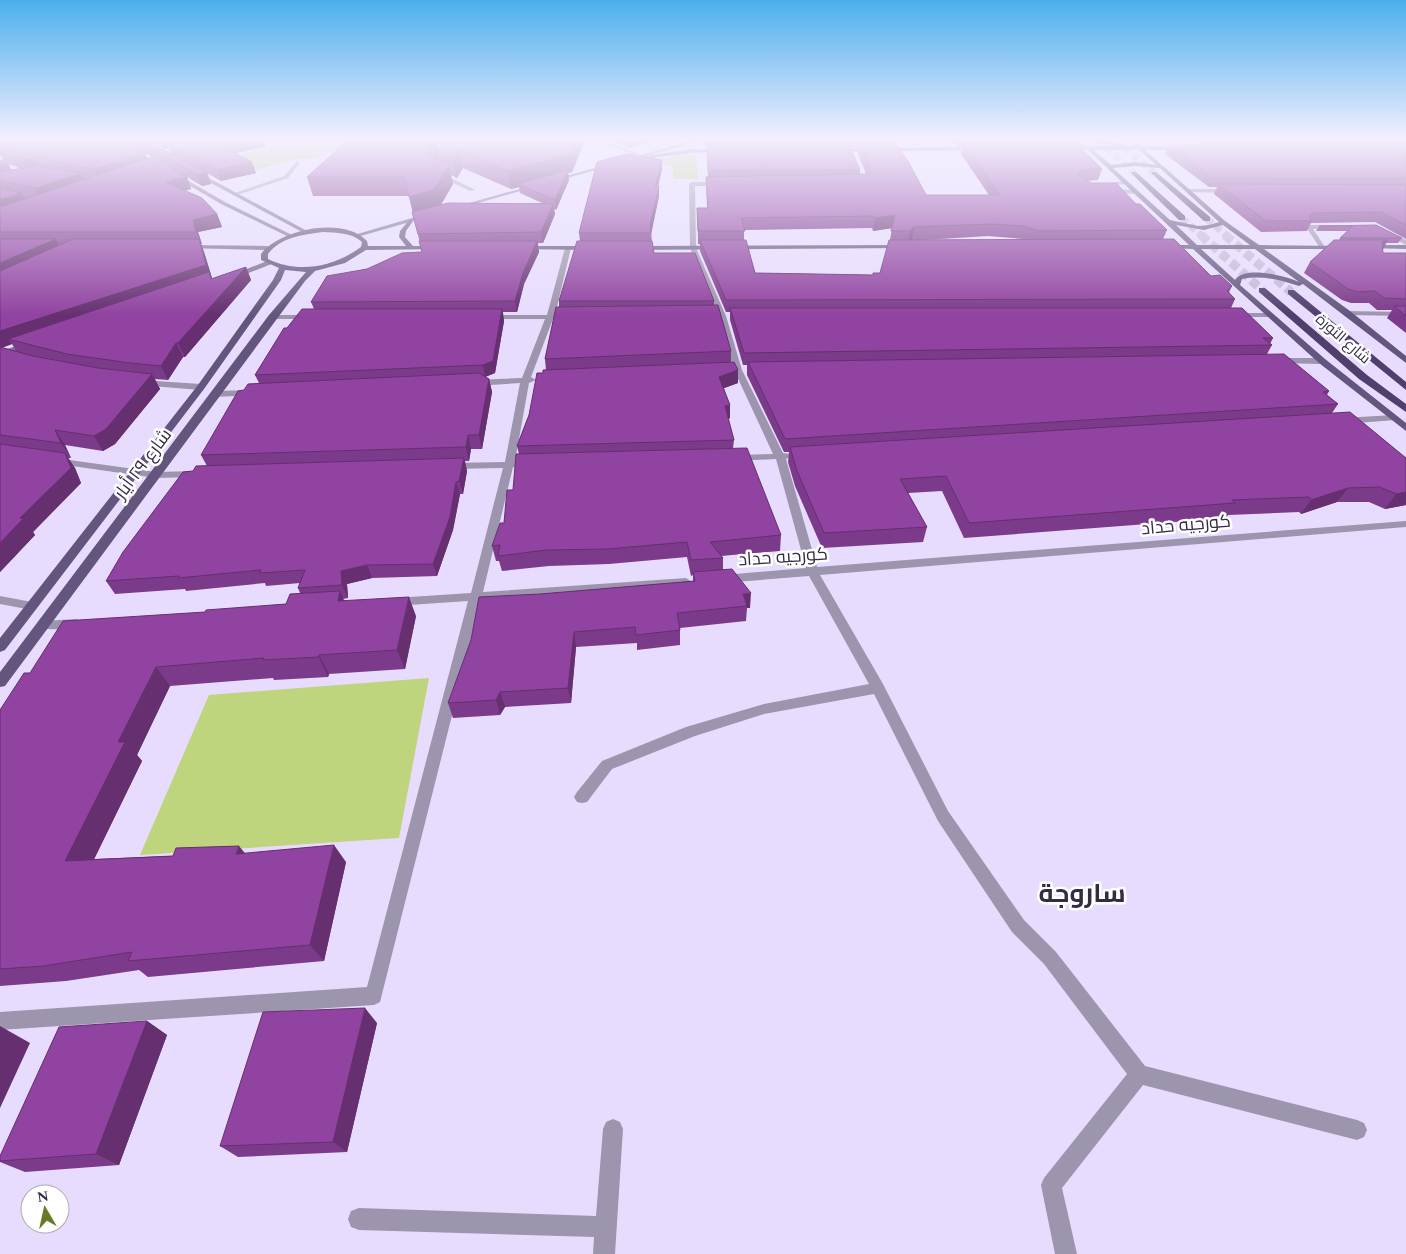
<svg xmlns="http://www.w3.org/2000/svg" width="1406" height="1254" font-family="Spectral,Cairo,serif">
  <rect width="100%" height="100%" fill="#e7dcfe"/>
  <path fill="#bed47d" d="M263,140H295L296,144L341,145L337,150L325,152L316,159H296L257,170L234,156L274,146Z
    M680,155H696L698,179H673V167L653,161Z
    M429,678L399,838L140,855L209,695Z"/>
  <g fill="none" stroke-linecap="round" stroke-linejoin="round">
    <path stroke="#c3b9d8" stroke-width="7" stroke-dasharray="7 4" stroke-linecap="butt" d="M1098,140L1134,173
      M1116,140L1154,173
      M1182,218L1202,236
      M1207,219L1227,236"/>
    <path stroke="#c3b9d8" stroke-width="9" stroke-dasharray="9 4.5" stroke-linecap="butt" d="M1201,235L1262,290
      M1225,235L1291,292"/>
    <path fill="#9d95ad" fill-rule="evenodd" d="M297,161L300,163L288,178L237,195L232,194L284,176Z
      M1126,181L1128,184L1101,186L1098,184Z
      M1110,189L1135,190L1138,192L1135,194L1108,192Z
      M1333,225L1336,227L1335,228L1313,229L1325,247L1322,249L1320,248L1306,227L1309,225Z
      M1388,231L1406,240V245L1386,234L1385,233Z"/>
    <path fill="#9d95ad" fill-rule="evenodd" d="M208,140H219L160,155L157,153Z
      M451,140L420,144L417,142L420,140Z
      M598,140H606L646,157L641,158Z
      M1395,140L1406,143V147Z
      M438,172L474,189L475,190L470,191L436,175Z
      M692,182H722L725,184L722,186H695L696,248L726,316L742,370L783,453L791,454L792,456L786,459L817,567L1406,521V527L820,575L883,684L948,811L1024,920L1056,952L1145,1066L1357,1120L1364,1123L1367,1130L1364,1137L1357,1140L1143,1085L1062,1188L1077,1254H1055L1041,1185L1044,1178L1127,1074L1044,964L1012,932L938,821L874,694L764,714L695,736L612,769L587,802L582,803L577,802L574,797L577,792L602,761L686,727L764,704L869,684L809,576L723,583L717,579L723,575L806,568L776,459L734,461L729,458L734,455L773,454L734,370L718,316L690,248L689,184Z
      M1188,189H1231L1234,191L1231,193L1186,192Z
      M568,246L571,248L555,315L559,317L553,319L531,377L536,380L529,383L515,461H532L537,464L532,467H513L483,592L686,578L692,582L690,585L481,600L380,1002L374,1005L0,1030V1012L367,987L468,601L394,606L388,602L394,598L471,593L503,468L449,469L444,466L449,463L505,462L520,383L475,386L471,383L475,380L522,378L545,319H488L484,317L488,315H547L565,248Z
      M1344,311L1406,312V316L1347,315H1344Z
      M1230,313H1270L1274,315L1270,317H1230Z
      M269,315H310L314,317L310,319H269Z
      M1277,358H1322L1326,361L1322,364L1274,363V359Z
      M141,380L201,384L205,387L201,390L138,385L137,383Z
      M252,390L257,393L255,395L215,397L210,394L215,391Z
      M1393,415L1396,416V420L1343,424L1338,421L1343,418Z
      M55,458L156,472L197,471L202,474L197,477L156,478L51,463V459Z
      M0,596L32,602L38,606L32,610L0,604Z
      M77,619L83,623C78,630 41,632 36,625L42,621Z
      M613,1119L620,1122L623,1129L615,1254H593L594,1237L359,1230L351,1227L348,1219L351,1211L359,1208L596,1216L603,1129L606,1122Z"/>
    <path fill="#7c7092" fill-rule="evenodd" d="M694,140H704L460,208L455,207Z
      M1065,140H1073L1092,148L1087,149Z
      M1082,140H1098L1140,148L1137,150Z
      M192,171H196L309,232L304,233L192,173Z
      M175,173L225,202L294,236L289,237L221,204L173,176Z
      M429,213L431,216L357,237L354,235Z
      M183,245L268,246L271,248L268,250L185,248L182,246Z
      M267,261L274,263L236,278L229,276Z
      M31,342H34V346L0,357V351Z"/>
    <path fill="#64557e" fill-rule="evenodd" d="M1137,143L1142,146L1186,147L1184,150H1145L1225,221L1259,245L1346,246L1347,247L1344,249H1264L1350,311L1406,356V363L1303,284L1299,286C1280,280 1263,275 1242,279L1240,285L1325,359L1406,423V431L1319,363L1193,249L1164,248L1163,247L1166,245H1189L1088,150L1061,148L1064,146H1135L1134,145ZM1094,150H1139L1156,165L1135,162L1111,165ZM1135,166L1160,168L1219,222L1209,225L1198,226L1170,220L1113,168ZM1176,225L1204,230L1223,225L1250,245H1197ZM1201,249H1255L1299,282C1286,276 1244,265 1235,280Z
      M979,147L981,150L834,152L831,150L834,148Z
      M691,149L727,151L691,153L643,159L640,157Z
      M410,219L413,221L406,231L405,237L413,246H439L441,247V249L366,250L345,263L315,271L305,281L5,686L0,687V672L269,315L306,272L285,270L281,280L204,389L5,650L0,652V638L198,385L273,280L279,268L261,260V254C280,229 344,216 367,241L368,246H406L399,237L400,231ZM323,232C337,233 351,232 362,242L361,247C334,267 298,274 268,259V254C281,237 302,235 323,232Z
      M904,245L907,247L906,248L636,250L633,248L636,246Z
      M1369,245H1406V249L1367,248L1366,247Z
      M521,246H591L594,248L591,250L519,249V247Z"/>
    <path fill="#503e6d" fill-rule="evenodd" d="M1132,172H1136L1185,216V220H1179L1132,174Z
      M1152,172H1156L1210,217V221H1204L1152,174Z
      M1259,288H1265L1367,375L1406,404V412L1359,379L1259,292Z
      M1288,290H1294L1406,382V390L1288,294Z"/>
  </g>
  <path fill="#7c3a8a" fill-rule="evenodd" d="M0,140H146L190,164L172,154L169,148L164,149L148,140H264L266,146L236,153L256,173L221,181L207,173L211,184L202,186L187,177L191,189L184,191L217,214L222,227L198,232L202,244H201L204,252L212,278H211V279L246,267L251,280L185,357H183L168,380L155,379L160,389L115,444L103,451L65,445L71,458H68L75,468L81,483L33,532L35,535L0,572V165L4,162L1,156H0ZM128,143L173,169L147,159L145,153ZM8,164L17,167L20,169L12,170ZM12,344L16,351L2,348Z
    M437,140L439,149L442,140H585L572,172L568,173L569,180L556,210L554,209L555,214L543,243H538L539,252L524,284L517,312H503L504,321L495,373L485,377L489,379L492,392L482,449H471L469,461H465L467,471L463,494H460L453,530L437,576L372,578L347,584L348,598L343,599L344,601L416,616L405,669L329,674L328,677L274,680L273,678L170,686L137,755L142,761L94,859L245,853L346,862L324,961L148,977L139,970L66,981L0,986V710L30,673L205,612L286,604L300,593L298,588L300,583L266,586L265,583L186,591L185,589L115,594L106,581L193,471L207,466L201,455L244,390L259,383L255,375L287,328L314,309L311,302L367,269L422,252L409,196H313L307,177ZM463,168L511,189L519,187L520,193L542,203L441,205L453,184L451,175L457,178Z
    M612,140H655L629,148Z
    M706,140H889V143L926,195H989L961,154L963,147H957L954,142L947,143L945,140H1028V143L1102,169L1098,180L1087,181L1136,204L1167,230L1163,239L1211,276L1232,286L1229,292L1235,299L1231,308L1273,338L1270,344L1272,345L1267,354L1329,391L1327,395L1338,404L1332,413L1406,458V505L1385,509L1369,502H1337L1301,514L1299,512L1228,515L1226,518L964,538L942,491L908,493L927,527L923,542L822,548L795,486L788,462L789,452H784L747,375V365H743L730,320V312H726L700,251V244H698V237L697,208H707L706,177L708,176ZM850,147H859L858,154L866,174H860V170ZM872,228L873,231L892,228L890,240L880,273H873V275L755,273L744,240V230ZM988,236L1023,239L925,240Z
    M1194,140H1400L1399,143H1406V239L1375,222L1311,223L1307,231L1261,232L1214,194L1217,187H1209L1165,154L1169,145H1201Z
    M662,169L658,186L659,196L651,232L652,241L654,253L714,301V305L731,351V362L738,370V383L724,388L730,418L728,419L734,440L733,448L781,535L780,551L721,556L723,558V570L750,608H747L746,621L680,628V645L637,650V643L576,647L571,703L505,707L500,715L453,718L448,703L540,594L693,581V575L691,576L687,557L609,564L549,566L502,571L499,561H496L492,546L504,523L513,490L519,454L517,446L529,415L543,373L546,370L545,359L559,307V301L580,241L579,233Z
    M1376,225L1402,238L1398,243H1386L1383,249V253H1406V333L1387,318L1392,310H1377L1369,303H1351L1342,300L1304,273L1310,262L1339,240L1340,238L1348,231H1316L1319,226Z
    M147,1021L167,1035L119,1165L25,1172L0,1162V1156Z
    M377,1023L347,1152L238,1157L220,1146Z"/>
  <path fill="#652f70" d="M14,140H61L0,152V144Z
    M160,140H199L167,143L169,148L164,149Z
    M241,140H264L266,146L223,156L219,145Z
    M433,140H437L439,152H438V155L431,173L427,154Z
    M576,140H585L572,172L568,173L569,180L556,210L555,200L518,184L519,187L511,189L508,171Z
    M629,140H655L629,148Z
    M460,150L463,168L457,178L453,160Z
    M145,153L150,164L100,180L94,169Z
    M35,158L41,169L27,171L21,160Z
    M662,160V169L656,196L655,186Z
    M252,162L256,173L221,181L217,170Z
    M8,163L14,175L0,178V165Z
    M449,166L453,184L437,210L414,216L409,197Z
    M1082,170L1079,181L1078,172Z
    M207,172L211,184L202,186L197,175Z
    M81,173L86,185L41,200L35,188Z
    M187,177L191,189L170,194L165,182Z
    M659,186V196L651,235L650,225Z
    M21,193L27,204L0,214V200Z
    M553,204L555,214L543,243L541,232Z
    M217,214L222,227L198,232L202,244L196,232L193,220Z
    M895,215L893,228L873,231L875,218Z
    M914,227L912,240L908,243L910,231Z
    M56,239L63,252L0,279V263Z
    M199,239L204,252L212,278H211L214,285L8,339L12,344L0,348V331Z
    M1388,240L1382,251V241Z
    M537,241L539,252L524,284L517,312L515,301L523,273Z
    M246,267L251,280L185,357L178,343Z
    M502,309L504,321L495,373L485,377L483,365Z
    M176,343L183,357L168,380L161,366Z
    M738,370V383L719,390V377Z
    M152,374L160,389L115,444L103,451L94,436Z
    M489,379L492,392L482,449L479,435Z
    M730,405V418L725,420V406Z
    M55,430L65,445L71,458L61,443Z
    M468,435L471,449L469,461L466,447Z
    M65,453L75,468L81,483L33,532L35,535L0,572V543L20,518Z
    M464,458L467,471L463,494L459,481Z
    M456,482L460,494L453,530L437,576L433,564Z
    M1348,488L1337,502L1301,514L1311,500Z
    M1406,492V505L1385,509L1396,494Z
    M367,565L372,578L347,584L348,598L342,585L341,571Z
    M340,591L348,610L338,601Z
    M751,593L750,608H747V606L743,594Z
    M409,597L416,616L405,669L397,650Z
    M574,632L576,647L571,703L568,688Z
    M319,655L329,674L328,677L319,657Z
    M156,667L170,686L137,755L142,761L85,878L65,861L118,742Z
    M500,692L505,707L500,715L496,700Z
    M334,845L346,862L324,961L310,945Z
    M239,846L253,863L236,854Z
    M365,1008L377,1023L347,1152L333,1142Z
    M147,1021L167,1035L119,1165L96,1154Z
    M0,1026L30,1043L0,1108Z"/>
  <path fill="#9043a0" stroke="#652f70" d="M0,140H14L0,144Z
    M41,140H124L145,153L94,169L35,158L21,160L0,152V151Z
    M138,140H146L154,146L207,172L197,175Z
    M178,140H241L219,145L252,162L217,170L167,143Z
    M348,140H433L427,154L449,166L433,190L409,197L404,177H307Z
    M442,140H576L570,154L508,171L460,150L453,160L438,152Z
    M964,142L1076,143L1102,169L1082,170L1078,172V175L1091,183H1116L1136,204H1140L1167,230L1038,231L1024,226L991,224L914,227L910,231H891L895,215L875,218L874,216L741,218L745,231H698L697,208H708L706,177L870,174L871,172L859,143H895L908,161L926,195H1000Z
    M1406,143V178H1212L1169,145Z
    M849,145L860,170L708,171L707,146Z
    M627,154L662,160L655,186H659L650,225L651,233H579L597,162Z
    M152,157L187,177L165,182L202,198L217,214L193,220L196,232H0V207Z
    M0,160L8,163L0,165Z
    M35,166L81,173L35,188L0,181V172Z
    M568,170L555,200L518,184Z
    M1218,184L1406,185V225L1381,212L1314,213L1309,216L1312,221H1266Z
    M0,188L21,193L0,200Z
    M448,203L553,204L541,232L418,234L412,212Z
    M1376,225L1402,238H1340L1353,226H1319Z
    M0,239H56L0,263Z
    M73,239H199L206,265L0,331V271Z
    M1174,239L1211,276L1220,275L1232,286L1227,291L1235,299L726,300L700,240H746L755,273L873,275V273H880L889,240Z
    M1334,240H1388L1382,241L1383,253H1406V299L1384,298L1375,291L1358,292L1348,289L1310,262Z
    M419,241H537L523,273L515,301L311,302L327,276L367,269L402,253L422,252Z
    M577,241H652L654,253H695L714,301H559Z
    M246,267L178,343H176L161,366L130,363L67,354L8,339L209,272L211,279Z
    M718,305L731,351L545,359L556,307Z
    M1394,306H1406V316Z
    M730,308H1242L1273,338H1263L1272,345L744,353Z
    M302,309H502L493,361L483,365L255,375L284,328H287Z
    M0,347L33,356L98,368L152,374L106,429L94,436L55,430L61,443L0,435Z
    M1284,354L1329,391L1323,392L1338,404L785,439L748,362Z
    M734,362L738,370L719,377L730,405L725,406L734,440L517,446L529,415L537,373H543V370Z
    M479,373L489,379L479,435H468L466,447L201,455L238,391L244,390L248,384Z
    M1350,412L1406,458V492L1396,494L1380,487L1348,488L1311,500L1309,497L1232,500L1235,503L969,523L946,476L900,479L927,527L824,533L797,471L790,447Z
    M0,444L65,453L71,468L20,518L23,519L0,543Z
    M747,448L781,535L710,542L723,558L691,560L687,542L607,549L546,550L498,556L500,545L492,546L500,523H504L507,490H513L516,454Z
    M464,458L459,481L456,482L450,517L433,564L367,565L341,571L342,585L298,588L305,570L260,573L261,570L178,578L179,576L106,581L123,552L183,472L193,471L196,466Z
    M732,569L751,593L743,594L747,606L677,613L680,630L636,635L635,627L574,632L568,688L500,692L496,700L448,703L471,640L479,597L540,594L695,581L693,572Z
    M340,591L338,601L409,597L397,650L319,655V657L263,660L264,658L156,667L118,742H125L65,861L173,856L176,848L239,846L236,854L334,845L310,945L128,961L132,952L43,966L0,969V710L24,673H30L63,621L205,612L206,610L286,604L290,594Z
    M365,1008L333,1142L220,1146L263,1012Z
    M147,1021L96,1154L0,1161V1156L59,1027Z"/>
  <linearGradient id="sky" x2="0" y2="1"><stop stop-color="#4bafed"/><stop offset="0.44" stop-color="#f4efff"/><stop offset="1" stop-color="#f4efff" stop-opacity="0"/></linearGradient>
  <rect width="1406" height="316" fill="url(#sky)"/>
  <g text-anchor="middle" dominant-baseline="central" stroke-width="5" stroke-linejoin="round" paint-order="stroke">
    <g font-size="15" fill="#342c42" stroke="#fff">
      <text transform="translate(1343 339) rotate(41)">شارع الثورة</text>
    </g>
    <g font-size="18" fill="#342c42" stroke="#fff">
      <text transform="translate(143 464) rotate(-53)">شارع ٢٩ أيار</text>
      <text transform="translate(1186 525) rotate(-5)">كورجيه حداد</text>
      <text transform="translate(783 557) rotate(-4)">كورجيه حداد</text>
    </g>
    <g font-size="26" font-weight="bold" fill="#342c42" stroke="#fff">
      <text x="1082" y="894">ساروجة</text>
    </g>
  </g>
  <g transform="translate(45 1209) rotate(351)"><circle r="24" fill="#ffffff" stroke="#aeabb3"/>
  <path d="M0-4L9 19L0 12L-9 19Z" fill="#687927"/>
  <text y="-8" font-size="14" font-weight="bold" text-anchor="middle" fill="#342c42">N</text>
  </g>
</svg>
